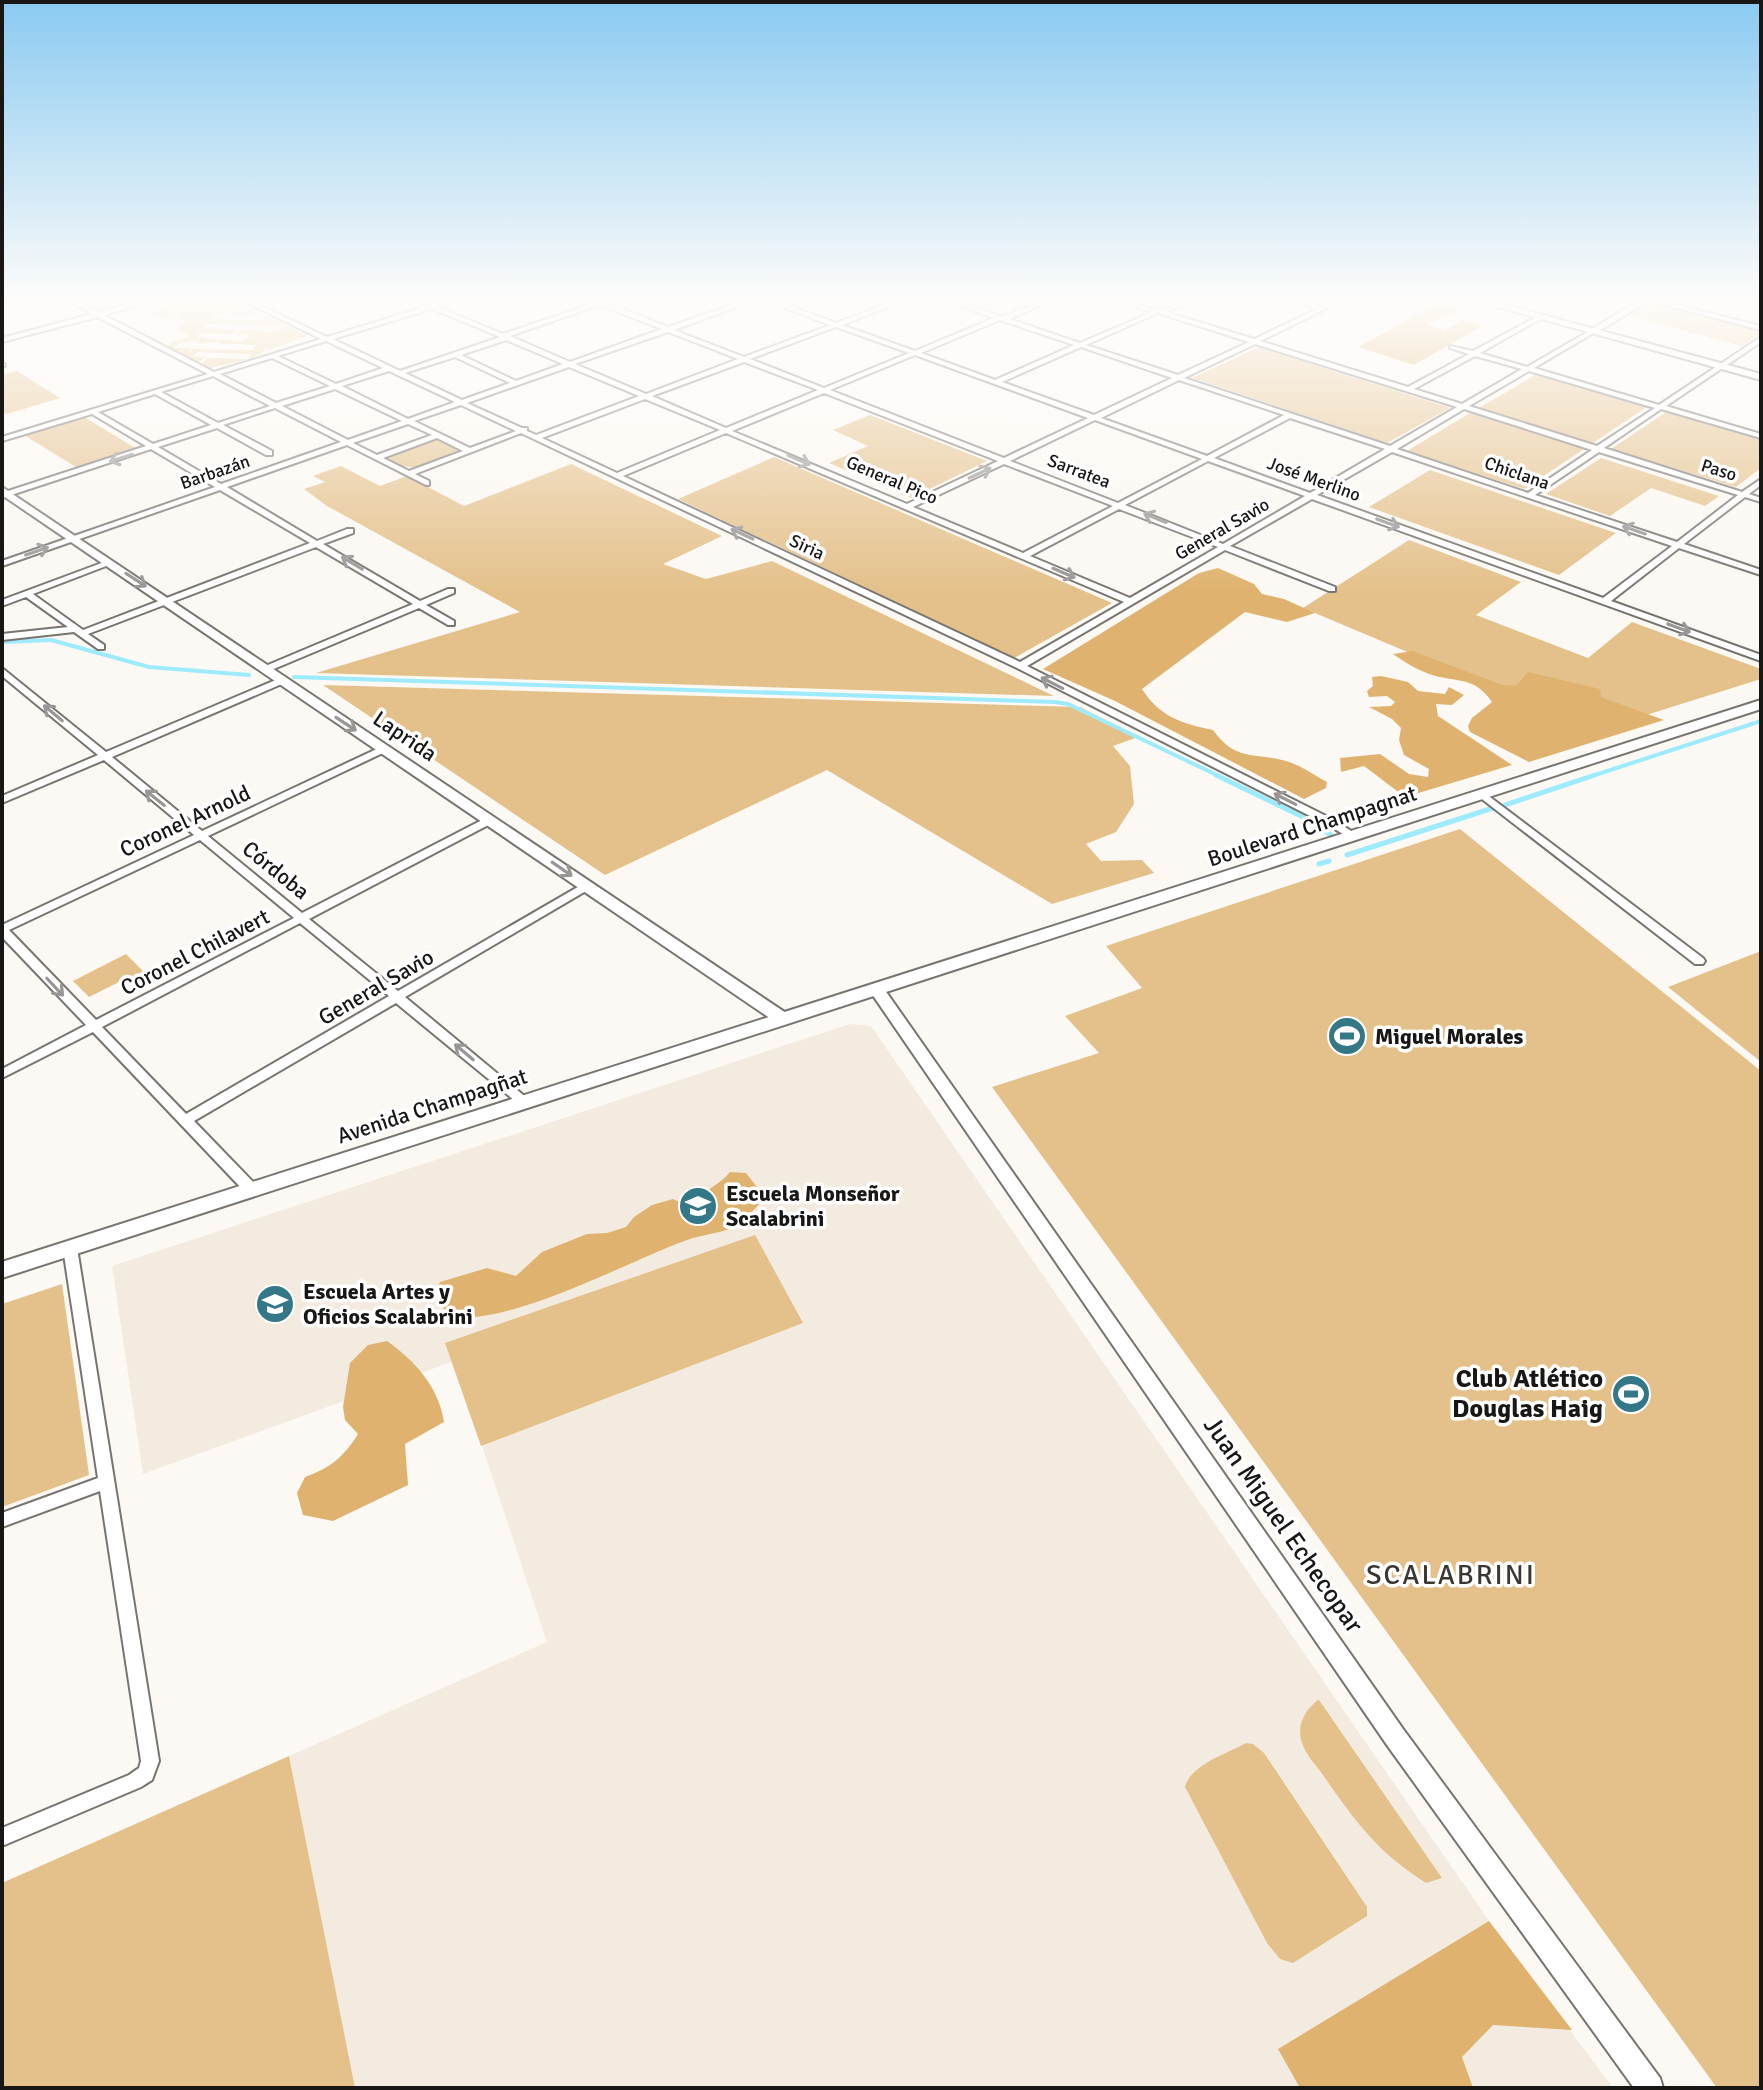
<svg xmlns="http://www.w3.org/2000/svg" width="1763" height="2090" font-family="Signika,sans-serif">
  <rect width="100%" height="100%" fill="#fcf8f3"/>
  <path fill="#f3ebdf" d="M850,1024L871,1026L1489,1921L1613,2088H355L289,1756L547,1642L454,1361L143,1474L112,1266Z"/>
  <path fill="#e4c18b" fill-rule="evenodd" d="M168,299L212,303L231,299L237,302L233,305L239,303L256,311L251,316H228L229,313L212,315L210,319L262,321L264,316H252L259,313L292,328L288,331L294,329L307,336L269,350L263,347L265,351L250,359L211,368L202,364L208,358L248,359L251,354L197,352L193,357H206L199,362L173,348H189L192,354L191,349L253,350L256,345H244L246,341L243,344H219L221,341L200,344L196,341L179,343L172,348L169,346L170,343L190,336L180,331L154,338L177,331L184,320L178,319L182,314L170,316L178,317L176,319L152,317L157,308L136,309L148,304L154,307L173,302ZM207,324L284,326L280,330L264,332V330H241L237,335H252L241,341L210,339L208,342L209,338L197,337L200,333L232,334L240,330L218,329L215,332L217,328H204Z
    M1651,302L1758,330L1761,333L1742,346L1625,315Z
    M1259,347L1450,408L1387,443L1192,378Z
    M17,371L60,398L7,414L2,411V375Z
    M1537,374L1648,406L1593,443L1479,408Z
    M1666,412L1761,440V468L1736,487L1611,449Z
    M1470,413L1584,449L1524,489L1407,451Z
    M870,415L987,461L911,498L829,463L868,446L833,430Z
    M84,417L137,449L79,469L24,435Z
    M433,440H441L458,451C433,465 413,475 387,459Z
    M774,457L1112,603L1014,658L678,499Z
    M1601,458L1719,496L1705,506L1651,488L1610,516L1546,494Z
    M571,464L722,536L663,564L706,579L772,561L1054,696L316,673L520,612L327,506L304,489L325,482L313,476L341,466L380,486L407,476L464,506Z
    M1430,470L1616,533L1559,575L1369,507Z
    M1409,540L1521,582L1476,615L1588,658L1632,622L1761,669V679L1643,716L1512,696L1303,608Z
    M323,685L1080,707L1138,737L1113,746L1130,766L1134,804L1116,832L1086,844L1101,861L1142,860L1154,873L1052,904L827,770L605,875Z
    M1460,829L1761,1071V2088H1717L992,1087L1099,1053L1065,1016L1142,988L1106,946Z
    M1761,951V1062L1668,987Z
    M126,954L150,978L139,984L131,976L89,997L73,981Z
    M755,1235L803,1323L481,1446L445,1343Z
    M62,1284L89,1475L2,1507V1304Z
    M1318,1700H1319L1442,1878L1426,1883C1377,1852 1355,1821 1323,1775C1316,1765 1305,1754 1302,1743C1296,1725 1305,1710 1318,1700Z
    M1246,1743L1253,1744L1264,1753L1367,1907V1916L1293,1963L1280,1959L1267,1943L1185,1787C1191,1764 1227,1754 1246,1743Z
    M289,1756L355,2088H2V1883Z"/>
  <path fill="#dfb36f" d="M1443,301L1456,305L1460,312L1426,324L1445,331L1462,320L1482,326L1414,365L1358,347Z
    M1218,568L1254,584L1262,594L1284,599L1315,613L1287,622L1245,612L1142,689C1159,716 1182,724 1213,730C1236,762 1254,752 1286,761C1300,765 1314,775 1327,782L1326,788L1304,799L1115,701L1043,669L1199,573Z
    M1413,651L1502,685L1516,686L1528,672L1600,689L1601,697L1664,720L1529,762L1470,732L1468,726L1472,718L1492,702C1474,675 1455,683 1429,674C1416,669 1404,662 1393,654Z
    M1381,676L1408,682L1418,691L1445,694L1449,687L1464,695L1452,705L1436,704L1438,716L1512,765L1405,797L1364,766L1341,772L1340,758L1380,754L1409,774L1428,777L1429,769L1404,755L1399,740L1401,728L1392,719L1369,707L1391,706L1395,702L1387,696L1369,697L1367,691L1373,686L1372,677Z
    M730,1172L746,1173L764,1196C757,1209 743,1222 729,1229C716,1234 700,1235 687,1240C626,1262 508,1328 447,1316L436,1291L440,1282L487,1268L516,1276L542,1252L587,1234L607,1233L626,1227L634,1217L652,1205L673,1199L684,1204L695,1202C705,1189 720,1185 730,1172Z
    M387,1341C415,1361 439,1387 444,1422L405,1444L408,1485L333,1521L303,1515L297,1493L305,1477C330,1468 344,1457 358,1434L345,1420L343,1407L350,1363L368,1345Z
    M1489,1921L1572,2030L1493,2025L1462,2057L1473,2088H1300L1278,2049Z"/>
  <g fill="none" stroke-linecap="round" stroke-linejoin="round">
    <path stroke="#9eebfe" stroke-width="4" d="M2,642L51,640L149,667L249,675
      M294,677L1055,702L1068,704L1221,777
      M1589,777L1761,721"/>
    <path stroke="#9eebfe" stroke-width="5" d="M1216,775L1303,817L1331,835
      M1505,805L1595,775
      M1347,855L1493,808
      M1319,864L1329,861"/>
    <defs>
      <path id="minor" d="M2,299H11L2,302Z
        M65,299H72L99,312L149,299H159L104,315L214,372L321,339L239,299H247L327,337L427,306L412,299C420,299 425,303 432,304C441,305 451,299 460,299L438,307L503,334L594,303L587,299L603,301L668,327L749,299H758L674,330L744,357L830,325L762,299H770L836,323L900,299H908L842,325L915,351L994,318L940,299H949L1003,317L1047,299H1055L1009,319L1080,343L1152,312L1115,299C1131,299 1146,310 1160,310C1173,309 1184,299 1198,299L1166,312L1254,339L1317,309L1288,299H1297L1326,309L1260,341L1408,387L1469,354L1450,348V346L1473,351L1540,315L1542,316V318L1480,353L1527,367L1591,330H1595V332L1534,368L1659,405L1761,337V342L1666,406L1761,434V438L1661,409L1604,448L1742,492L1761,479V485L1749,494L1761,498V502L1745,497L1684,544L1761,570V575L1679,548L1611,601L1761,655V661L1312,499L1230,546L1335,587V591H1329L1225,550L1027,666L1336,821L1357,835L1358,837L1357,839L1353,840L1328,825L1017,668L521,433L415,474L429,481V485H426L347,445L227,487L317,541L347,529H353V533L323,544L420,601L448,589H454V593L426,605L454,621V625H448L419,608L269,671H263V667L413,604L316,547L88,634L104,645V649H98L74,632L2,640V634L68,627L26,597L2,606V600L107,561L114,563L33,594L83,630L310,543L220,490L2,566V561L215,487L151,449L2,498V493L146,446L92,414L2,441V437L208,374L97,317L2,342V338L92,314ZM599,305L662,329L570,362L510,336ZM432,309L500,337L400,371L333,339ZM1158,313L1249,342L1178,375L1086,345ZM1000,320L1074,345L995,380L921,353ZM836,327L909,353L824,388L750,359ZM668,332L738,359L646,394L575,364ZM506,340L563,364L516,381L461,355ZM326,341L383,368L336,384L278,356ZM1255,344L1457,407L1390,446L1184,378ZM1081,347L1172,378L1094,415L1002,382ZM915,355L1088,418L1004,458L830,390ZM1475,356L1522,369L1462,404L1414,389ZM455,357L510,383L462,400L405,373ZM272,358L330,386L276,403L220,374ZM744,362L818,390L726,428L652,396ZM569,367L639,396L536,435L527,431V428H522L467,403ZM389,371L455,402L408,419L342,386ZM1529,371L1655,408L1597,446L1469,406ZM213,376L270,406L218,423L161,392ZM1179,380L1284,415L1207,456L1101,418ZM335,389L402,421L348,440L282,406ZM824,393L998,461L907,504L732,431ZM155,394L211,425L153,444L98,412ZM645,399L720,430L617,473L542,438ZM461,405L516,431L470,448L414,421ZM275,408L341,442L221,484L158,447L217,428L266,455H272V451L223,425ZM1464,409L1592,450L1528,493L1397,449ZM1290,418L1385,449L1310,493L1214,458ZM1095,420L1202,459L1118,503L1010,461ZM408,424L432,435L377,455L353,443ZM726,433L1124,602L1020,662L623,476ZM437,438L463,451L409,471L383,458ZM1392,452L1672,546L1603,598L1317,495ZM1599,452L1738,495L1677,542L1535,495ZM1208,461L1305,496L1223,544L1125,505ZM1004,464L1113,506L1023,553L913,507ZM1119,509L1218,547L1130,598L1030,556Z
        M1643,299H1653L1761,326V330Z
        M2,363L5,364V366L2,367Z
        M2,668L106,752L278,679H284V683L112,757L202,831L381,747H387V751L208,836L302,913L486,818H494V822L309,919L398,991L583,884H591L592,886L591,888L405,997L528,1099L530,1102L528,1105H520L396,1003L194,1121L256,1185L258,1189L256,1193H246L93,1032L2,1078V1069L86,1025L2,937V925L194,835L104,760L2,803V796L98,755L2,676ZM200,840L294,918L96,1020L9,930ZM300,923L389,996L186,1114L102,1027Z
        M1482,791L1703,958L1705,961L1703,964H1695L1478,796L1477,794Z
        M70,1243L75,1244L77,1248L159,1761L152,1780L141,1787L2,1846V1828L129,1775L139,1768L141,1761L100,1491L2,1527V1513L98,1478L63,1248L65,1244Z"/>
      <path id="tertiary" d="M1641,299H1651L1596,333L1589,331Z
        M2,487L789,1015L791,1019L789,1023H777L2,495Z
        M877,985L882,986L1403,1729L1660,2078L1663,2088H1634L1387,1745L872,994L869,990Z"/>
      <path id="secondary" d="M1469,299H1484L1761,374V380Z
        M1761,700V709L2,1278V1262Z"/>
    </defs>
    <use href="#minor" stroke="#787571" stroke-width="4"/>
    <use href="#tertiary" stroke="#787571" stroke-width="4"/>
    <use href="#secondary" stroke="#787571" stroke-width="4"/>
    <use href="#minor" fill="#fff" fill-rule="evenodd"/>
    <use href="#tertiary" fill="#fff" fill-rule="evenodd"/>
    <use href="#secondary" fill="#fff" fill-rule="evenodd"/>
  </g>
  <defs><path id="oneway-shaft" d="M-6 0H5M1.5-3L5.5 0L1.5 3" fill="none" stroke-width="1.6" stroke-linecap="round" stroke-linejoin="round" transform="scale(2)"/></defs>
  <g stroke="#989796">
    <use href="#oneway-shaft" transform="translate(121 458) rotate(162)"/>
    <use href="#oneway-shaft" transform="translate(799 460) rotate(23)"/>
    <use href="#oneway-shaft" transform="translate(980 473) rotate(-25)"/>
    <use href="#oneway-shaft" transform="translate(1155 518) rotate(-158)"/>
    <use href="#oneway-shaft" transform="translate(1388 523) rotate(20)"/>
    <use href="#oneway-shaft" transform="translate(1634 530) rotate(-161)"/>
    <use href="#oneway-shaft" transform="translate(742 534) rotate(-155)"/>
    <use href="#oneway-shaft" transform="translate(37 551) rotate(-19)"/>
    <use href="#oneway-shaft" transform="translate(352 563) rotate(-149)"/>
    <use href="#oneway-shaft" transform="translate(1064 573) rotate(23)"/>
    <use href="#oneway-shaft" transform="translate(136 580) rotate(33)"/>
    <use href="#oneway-shaft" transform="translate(1679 628) rotate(20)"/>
    <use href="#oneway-shaft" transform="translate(1052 683) rotate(-153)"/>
    <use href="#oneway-shaft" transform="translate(53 713) rotate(-140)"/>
    <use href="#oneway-shaft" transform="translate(346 724) rotate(33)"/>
    <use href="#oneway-shaft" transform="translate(155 798) rotate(-141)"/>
    <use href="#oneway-shaft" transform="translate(1285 799) rotate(-153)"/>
    <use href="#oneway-shaft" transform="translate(562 869) rotate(35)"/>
    <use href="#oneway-shaft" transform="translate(55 987) rotate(47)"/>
    <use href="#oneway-shaft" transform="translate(464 1052) rotate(-140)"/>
  </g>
  <linearGradient id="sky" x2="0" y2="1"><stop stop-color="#8acaf1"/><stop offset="0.51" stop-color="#fefcfa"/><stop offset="1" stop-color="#fefcfa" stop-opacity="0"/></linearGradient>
  <rect width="1763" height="591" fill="url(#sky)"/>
  <defs>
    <symbol id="stadium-disc" viewBox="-11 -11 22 22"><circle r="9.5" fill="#347888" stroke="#fff"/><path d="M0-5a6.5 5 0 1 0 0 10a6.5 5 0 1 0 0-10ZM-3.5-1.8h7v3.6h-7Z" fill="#fff"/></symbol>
    <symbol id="school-disc" viewBox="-11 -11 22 22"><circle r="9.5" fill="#347888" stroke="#fff"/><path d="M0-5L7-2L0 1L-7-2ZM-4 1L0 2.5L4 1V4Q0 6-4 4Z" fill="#fff"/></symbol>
  </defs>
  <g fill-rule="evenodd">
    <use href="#stadium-disc" x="1325" y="1014" width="44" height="44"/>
    <use href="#school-disc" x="676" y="1184" width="44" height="44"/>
    <use href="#school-disc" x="253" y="1282" width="44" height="44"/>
    <use href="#stadium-disc" x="1609" y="1372" width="44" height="44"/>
  </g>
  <g text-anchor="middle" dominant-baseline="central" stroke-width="7" stroke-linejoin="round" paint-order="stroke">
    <g font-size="18" fill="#191716" stroke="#fff">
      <text transform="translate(1719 470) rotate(17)">Paso</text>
      <text transform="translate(1079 471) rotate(21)">Sarratea</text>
      <text transform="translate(215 472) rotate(-19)">Barbazán</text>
      <text transform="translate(1517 473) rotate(19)">Chiclana</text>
      <text transform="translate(1314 479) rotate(20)">José Merlino</text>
      <text transform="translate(892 480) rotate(23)">General Pico</text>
      <text transform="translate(1222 529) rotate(-30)">General Savio</text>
      <text transform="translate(807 547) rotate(25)">Siria</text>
    </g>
    <g font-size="22" fill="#191716" stroke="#fff">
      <text transform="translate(405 736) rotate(34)">Laprida</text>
      <text transform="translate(185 821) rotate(-25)">Coronel Arnold</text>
      <text transform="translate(1312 826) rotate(-18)">Boulevard Champagnat</text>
      <text transform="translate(276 870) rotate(39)">Córdoba</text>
      <text transform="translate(195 952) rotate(-27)">Coronel Chilavert</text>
      <text transform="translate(376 987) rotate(-30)">General Savio</text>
      <text transform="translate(432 1106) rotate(-18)">Avenida Champagñat</text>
    </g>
    <g font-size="22" font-weight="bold" fill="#191716" stroke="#fff" text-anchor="start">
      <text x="1375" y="1036">Miguel Morales</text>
      <text x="726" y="1193">Escuela Monseñor<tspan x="726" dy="25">Scalabrini</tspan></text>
      <text x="303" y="1291">Escuela Artes y<tspan x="303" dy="25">Oficios Scalabrini</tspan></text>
    </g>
    <g font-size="26" font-weight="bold" fill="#191716" stroke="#fff" text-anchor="end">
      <text x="1603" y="1379">Club Atlético<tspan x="1603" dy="30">Douglas Haig</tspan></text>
    </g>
    <g font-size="26" fill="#191716" stroke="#fff">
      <text transform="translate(1283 1525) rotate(55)">Juan Miguel Echecopar</text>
    </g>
    <g font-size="28" letter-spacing="2" fill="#3b3834" stroke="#fff">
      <text x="1451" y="1575">SCALABRINI</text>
    </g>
  </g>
  <rect width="1763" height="2090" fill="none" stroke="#191716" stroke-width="8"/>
</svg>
